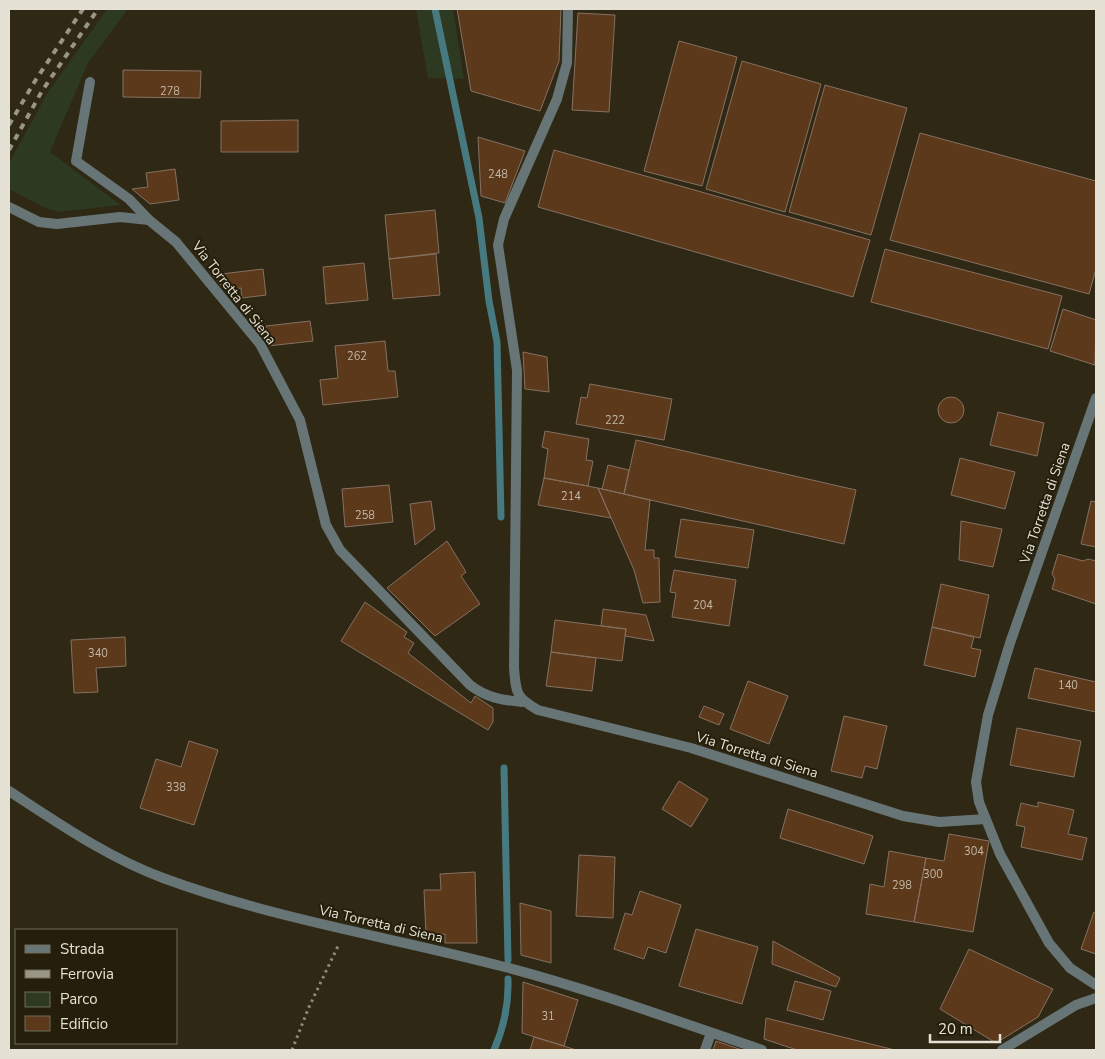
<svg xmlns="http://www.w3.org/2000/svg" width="1105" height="1059" font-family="'Nunito Sans',sans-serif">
  <rect width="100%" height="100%" fill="#2e2815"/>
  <path fill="#2e3921" d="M107,9H128L88,63L50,152L121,205L58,212L43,207L9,189V163L48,92Z
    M416,9H453L464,79L428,78Z"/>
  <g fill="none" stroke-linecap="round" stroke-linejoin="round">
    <path stroke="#467a80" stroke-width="7" d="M435,9L479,218L489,301L497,342L501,517
      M504,768L508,960
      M494,1050C504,1027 509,1005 508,979"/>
  </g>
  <path fill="#5d391b" stroke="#857162" d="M457,9H561L559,61L540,111L471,91Z
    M578,13L615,15L609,112L572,110Z
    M679,41L737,57L702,186L644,171Z
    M742,61L821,84L785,212L706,189Z
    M123,70L201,71L200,98L123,97Z
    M825,85L907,108L871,235L789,212Z
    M298,120V152H221V121Z
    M920,133L1096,181V269L1089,294L890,240Z
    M478,137L525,151L505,203L481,196Z
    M554,150L870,240L853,297L538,207Z
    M175,169L179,200L150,204L132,189L148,187L146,173Z
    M435,210L439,253L389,259L385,215Z
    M885,249L1062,296L1048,349L871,302Z
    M436,254L440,295L393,299L389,259Z
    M364,263L368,300L326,304L323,267Z
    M263,269L266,295L242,298L241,288L225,290L213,275Z
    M1063,309L1096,320L1095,365L1050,351Z
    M310,321L313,341L268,346L266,326Z
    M385,341L388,371H395L398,397L323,405L320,380L338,378L335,346Z
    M523,352L547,357L549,392L525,389Z
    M590,384L672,399L664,440L576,424L581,397L587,398Z
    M938 410a13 13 0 1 1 26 0a13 13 0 1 1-26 0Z
    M998,412L1044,423L1037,456L990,445Z
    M545,431L589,439L586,460L593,461L588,486L544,478L548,449L542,447Z
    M636,440L856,490L844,544L624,494Z
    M960,458L1015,472L1005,509L951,495Z
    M608,465L629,470L624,494L602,489Z
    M544,478L598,488L611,518L538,505Z
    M389,485L393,522L345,527L342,489Z
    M598,488L650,500L645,550H654V558H659L660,602L643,603L634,570Z
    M431,501L435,529L415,545L410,504Z
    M1091,501L1096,502V547L1081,544Z
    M681,519L754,530L748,568L675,557Z
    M961,521L1002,529L993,567L959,560Z
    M447,541L466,572L461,576L480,604L435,636L387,588Z
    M1058,554L1083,561L1088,559L1096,561V604L1052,589L1055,579L1052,574Z
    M674,570L736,580L729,626L672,617L676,593L670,592Z
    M941,584L989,595L980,638L932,627Z
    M365,602L407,632L404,637L414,643L408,653L471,703L475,696L493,708V722L488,730L341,641Z
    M603,609L646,615L654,641L625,636L626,629L601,626Z
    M555,620L626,629L622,661L551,652Z
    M932,627L974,637L971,648L981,650L975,677L924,665Z
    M125,637L126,666L96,668L98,692L74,693L71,640Z
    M551,652L596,658L592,691L546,686Z
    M1035,668L1096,682V712L1028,698Z
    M748,681L788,696L769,744L730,729Z
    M704,706L724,714L719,725L699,717Z
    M844,716L887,726L877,769L865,766L862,778L831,771Z
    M1017,728L1081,741L1074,777L1010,765Z
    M189,741L218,750L194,825L140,808L156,759L181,767Z
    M679,781L708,799L691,827L662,809Z
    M1038,802L1074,810L1068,834L1087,838L1082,860L1021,847L1025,827L1016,825L1021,803L1038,807Z
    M788,809L873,836L864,864L780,838Z
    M949,834L989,841L973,932L914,922L926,858L944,861Z
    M889,851L926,858L914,922L866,914L870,884L884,887Z
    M579,855L615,857L613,918L576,916Z
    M475,872L477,943H445V934L426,935L424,890H441L440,874Z
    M640,891L681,905L666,953L648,947L644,959L614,949L625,913L632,915Z
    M520,903L551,911V963L521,955Z
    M1094,912L1096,913V954L1081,949Z
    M696,929L758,947L742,1004L679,986Z
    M773,941L840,978L836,987L772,964Z
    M969,949L1053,989L1038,1017L996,1043L940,1009Z
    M795,981L831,991L823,1020L787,1010Z
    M523,982L578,1000L564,1046L522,1033Z
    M766,1018L895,1050H797L764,1039Z
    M534,1037L564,1046L576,1050H530Z
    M716,1041L742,1050H713Z"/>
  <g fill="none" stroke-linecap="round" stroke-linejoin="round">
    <path stroke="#8f8b7b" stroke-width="3" stroke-dasharray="2.5 4" stroke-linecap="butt" d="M292,1050L309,1007L339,944"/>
    <path stroke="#687576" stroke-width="10" d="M90,82L76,161L129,199L149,220"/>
    <path stroke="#687576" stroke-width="10" d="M568,9L567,63L557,99L504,219L498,245L517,370L514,668C516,693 516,698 538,710L691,748L903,816L939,822L986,819
      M9,207L39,222L57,224L120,217L149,220L176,242L260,344L300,420L326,525L340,550L470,685C487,698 502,700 522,702
      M1096,398L1010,643L988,715L976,782L979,802L1000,854L1049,943L1070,968L1096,985
      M9,791C58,823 107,857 163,878C274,919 391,937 505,967C592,990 677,1021 762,1050
      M705,1050L711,1033
      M1002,1050L1076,1005L1096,998"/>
    <path stroke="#9a9686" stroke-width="4" stroke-dasharray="6 6" stroke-linecap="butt" d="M9,125L35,81L83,9
      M9,150L42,91L98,9"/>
  </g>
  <g text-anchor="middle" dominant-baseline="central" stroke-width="4" stroke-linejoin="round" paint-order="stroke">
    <g font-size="11" fill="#c3b8a6">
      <text x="170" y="91">278</text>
      <text x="498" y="174">248</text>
      <text x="357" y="356">262</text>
      <text x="615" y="420">222</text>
      <text x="571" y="496">214</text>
      <text x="365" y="515">258</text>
      <text x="703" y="605">204</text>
      <text x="98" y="653">340</text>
      <text x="1068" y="685">140</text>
      <text x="176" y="787">338</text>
      <text x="974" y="851">304</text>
      <text x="933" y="874">300</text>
      <text x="902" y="885">298</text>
      <text x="548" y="1016">31</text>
    </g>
    <g font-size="14" fill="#e5e2d5" stroke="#241e0b">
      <text transform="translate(234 293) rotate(52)">Via Torretta di Siena</text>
      <text transform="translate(1045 503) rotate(-71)">Via Torretta di Siena</text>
      <text transform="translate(757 755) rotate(17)">Via Torretta di Siena</text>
      <text transform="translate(381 924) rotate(13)">Via Torretta di Siena</text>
    </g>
  </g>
  <rect width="1105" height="1059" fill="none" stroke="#e5e2d5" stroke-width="20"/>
  <rect x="15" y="929" width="162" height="115" fill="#241e0b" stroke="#716c5c"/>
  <rect x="25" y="945" width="25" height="8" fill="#687576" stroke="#716c5c"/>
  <text x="60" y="954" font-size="15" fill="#e5e2d5">Strada</text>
  <rect x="25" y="970" width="25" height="8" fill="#9a9686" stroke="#716c5c"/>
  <text x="60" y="979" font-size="15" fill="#e5e2d5">Ferrovia</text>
  <rect x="25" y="992" width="25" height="15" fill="#2e3921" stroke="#716c5c"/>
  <text x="60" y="1004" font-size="15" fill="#e5e2d5">Parco</text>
  <rect x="25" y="1016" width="25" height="15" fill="#5d391b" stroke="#716c5c"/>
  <text x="60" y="1029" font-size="15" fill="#e5e2d5">Edificio</text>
  <path d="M930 1034v8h70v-8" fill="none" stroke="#e5e2d5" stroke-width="2.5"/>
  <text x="938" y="1034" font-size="15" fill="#e5e2d5" stroke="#241e0b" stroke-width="4" paint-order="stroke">20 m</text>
</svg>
